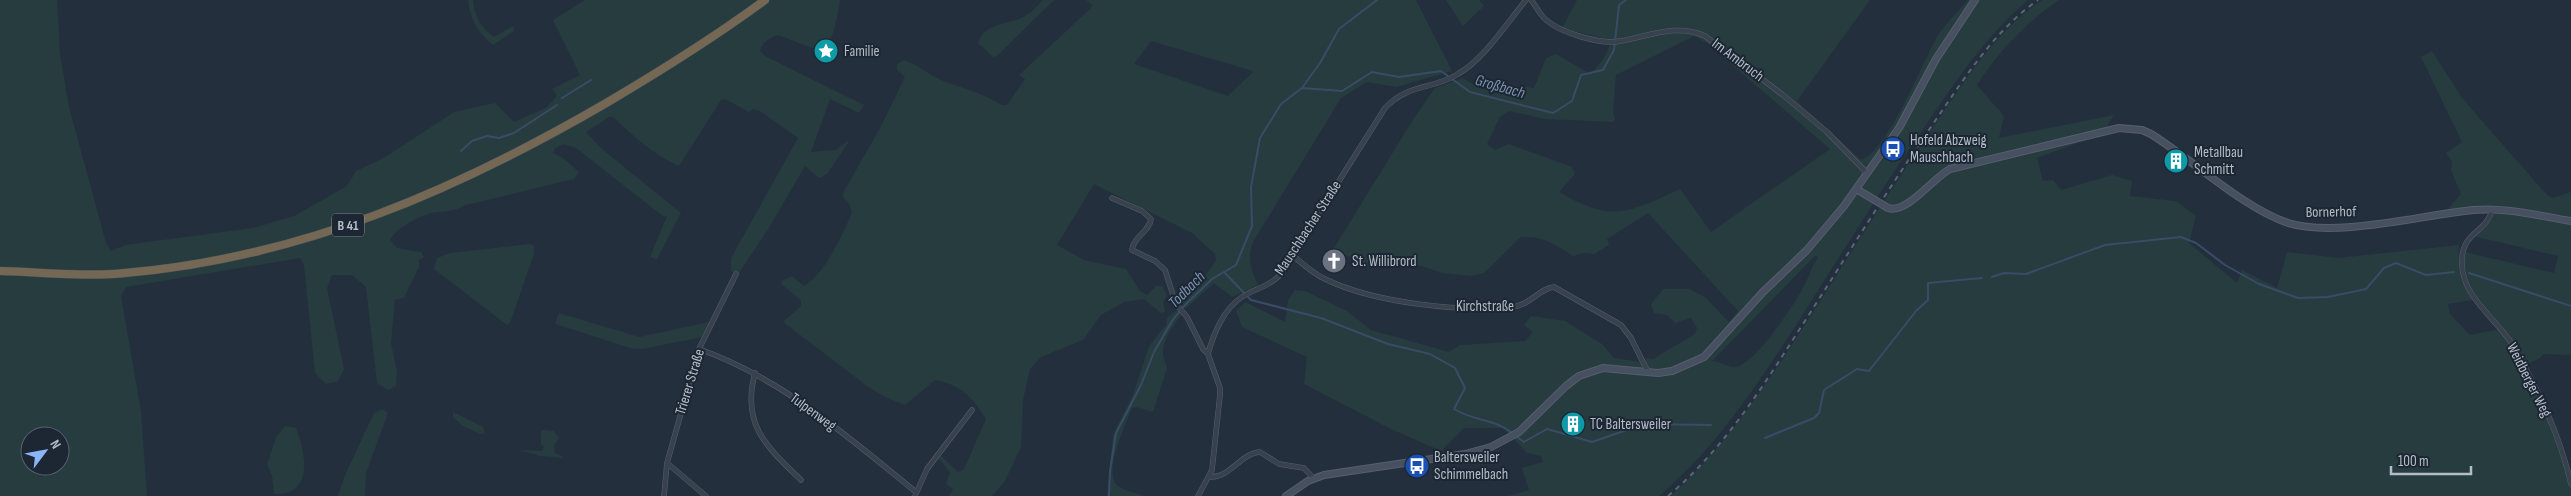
<svg xmlns="http://www.w3.org/2000/svg" width="2571" height="496" font-family="'Sofia Sans Condensed',sans-serif">
  <rect width="100%" height="100%" fill="#242f3e"/>
  <path fill="#263c3f" fill-rule="evenodd" d="M0,0H57L60,54L69,107L106,243L111,251L125,245L253,228L294,216L347,186L356,171L384,158L454,112L495,103L514,122L546,108L557,96L552,89L580,75L553,20L585,0H840C837,16 835,45 818,50L778,35C771,37 761,43 760,51L765,56L864,105L859,113L830,99L811,152L836,150L848,141V143L827,174L819,178L805,166L769,228L737,276L731,271V258L798,138L760,111L753,109L749,112L725,99L721,100L679,166C654,155 633,136 613,117H609L586,132L602,149L681,213L657,259L650,257L667,216L664,217L576,148L564,144L555,148L553,153L563,158L579,172L574,179L466,205C454,212 445,211 432,213C417,217 398,227 390,240L397,248L421,252L424,257L419,260V267L404,298L395,300L391,343L397,372L396,386L388,390L377,383L366,287L352,275H332L327,288L344,369L338,381L326,384L315,373L304,265L300,258L126,287L121,296L141,411L147,496H0ZM30,436H60V466H30Z
    M468,0H473C474,16 481,28 494,37L513,26L514,31L493,45C478,33 470,19 468,0Z
    M1043,0H1054L997,56L993,57L978,43C984,22 1010,25 1025,16C1032,12 1038,5 1043,0Z
    M1086,0H1416L1452,71L1396,87L1367,82L1341,98L1253,242C1247,258 1251,270 1258,285L1232,297L1214,283L1185,309L1182,302L1194,291L1216,261L1215,254L1192,233L1094,184L1057,245L1084,260L1126,269L1140,291L1147,295L1156,286H1162L1167,295L1163,302L1165,312L1161,313L1144,299L1124,302L1101,315L1083,340L1041,357L1030,369L1023,400L1021,447L1005,481L992,496H949L953,489L946,484L950,473L938,457L940,455L958,472L964,469L986,419C972,397 961,385 935,380L905,405L885,397L867,386L783,322L801,306V300L781,284L783,280L792,276L804,286C825,274 842,235 852,213L850,205L843,197L844,191L880,128L905,77L897,70V64L904,60C919,65 931,77 946,82C966,89 984,94 1002,105H1007L1025,79L1019,75L1091,8L1092,5ZM1151,41L1253,71V72L1228,96L1134,64Z
    M1446,0H1479L1484,6L1463,26Z
    M1577,0H1870L1797,101L1861,160C1889,151 1923,59 1940,32C1948,21 1959,11 1968,0H2028C1988,34 1959,76 1930,119C1884,184 1843,252 1800,319C1758,383 1718,446 1659,496H1508L1529,490L1522,468L1543,462L1541,456L1527,453L1503,428H1464L1441,451L1391,429L1304,384L1307,357L1242,327L1236,311L1245,302L1285,322L1288,300L1295,290L1305,291L1347,311L1371,330L1449,352L1460,345L1525,341L1533,332L1524,325L1531,316L1565,321L1602,344L1614,358L1641,362L1647,358L1653,359L1695,334L1697,328L1691,318L1675,323L1667,315L1654,313L1651,304L1663,289H1689L1705,297L1729,322L1738,311L1648,213L1607,239L1609,245L1594,254L1584,253L1573,256C1553,243 1545,237 1521,237L1484,273L1471,276L1443,273L1396,258L1366,267L1334,248L1414,118L1435,88L1463,78L1477,87L1498,83L1534,88L1546,58L1556,54L1590,74C1601,63 1608,56 1610,40L1562,28ZM1694,36L1707,43L1830,149L1711,232L1680,189C1628,213 1612,223 1559,192L1575,174L1572,167L1509,144L1495,150L1487,144L1500,117L1509,111L1545,119L1613,122L1615,119L1613,111L1616,75ZM1815,256L1818,257C1812,266 1810,274 1805,284C1797,301 1753,368 1734,367C1727,367 1720,361 1712,361Z
    M2042,0H2059C2028,21 1997,53 1977,85L2004,116L1999,138L2114,115L2102,134L2037,158L2043,181L2053,180L2061,190L2112,175L2132,181L2130,196L2176,201L2196,216L2189,243L2237,283L2242,270L2277,288L2287,252L2338,258L2459,245C2457,267 2463,281 2473,300L2448,304L2450,314L2470,335L2504,328C2483,305 2461,285 2465,252L2554,273L2558,256L2473,236L2484,227L2498,208L2446,211L2461,194L2451,170L2452,162L2446,153L2462,142L2421,57L2432,51L2462,98L2548,196L2553,198L2571,192V355L2543,354L2540,358L2526,365C2549,406 2571,448 2571,496H1671C1727,444 1767,384 1808,320C1849,256 1889,192 1932,129C1964,82 1994,33 2042,0Z
    M530,244L534,246V254L510,323L507,325L434,269L437,258L450,253Z
    M1177,310L1182,313L1168,334L1163,347V355L1167,368L1153,412L1136,407L1132,408C1126,423 1104,470 1116,484C1120,490 1137,493 1144,496H1107L1113,435L1133,395L1149,346L1166,325L1167,318Z
    M559,313L639,337L709,322L702,337L642,349L630,348L559,325L555,323Z
    M382,409L388,413L366,473L365,496H338L345,475L374,413Z
    M453,412L483,427L485,433L480,434L463,426L453,417Z
    M285,426L296,428C306,453 314,496 274,494L272,475L267,465L276,437Z
    M544,430L554,431L559,438L554,446L555,453L565,458L540,456L520,450L542,451L544,447L541,445V431Z"/>
  <g fill="none" stroke-linecap="round" stroke-linejoin="round">
    <path stroke="#394c67" stroke-width="2" d="M1302,88L1342,91L1372,72L1399,77L1441,71L1470,92L1553,113L1572,101L1581,75L1603,70L1614,50L1619,5L1626,0
      M562,98L591,80
      M461,151L472,141L487,136L499,138L514,133L557,105
      M1224,272L1251,300L1321,318L1388,344L1430,354L1455,368L1465,388L1454,409C1475,422 1494,418 1512,433
      M2469,273L2571,306
      M1992,277L2004,273L2026,274L2105,245L2181,237L2196,243L2225,265L2259,284L2298,298L2328,297L2366,289L2384,268L2396,263L2426,275L2454,272
      M1516,436L1524,442L1547,429L1592,442L1644,424L1711,425
      M1765,438L1814,418L1819,413L1824,390L1857,369L1869,371L1916,311L1928,300V283L1982,278
      M1109,496L1110,471L1116,433L1141,385L1154,352L1172,321L1183,307L1212,279L1236,265L1252,226L1251,187L1260,138L1281,104L1302,88L1320,63L1339,29L1377,0"/>
    <defs>
      <path id="street" d="M1531,0C1536,6 1539,13 1545,19C1560,33 1601,45 1621,41C1649,36 1678,23 1705,36L1783,95L1827,132L1867,173
        M1112,198L1142,211L1151,219C1150,231 1133,237 1132,250L1155,261L1165,270L1176,304L1187,317L1203,349L1208,354
        M2492,210C2487,232 2462,232 2462,260C2460,298 2499,319 2516,350C2539,392 2560,436 2571,484
        M1291,254C1302,263 1312,273 1325,279C1374,303 1459,312 1513,307C1530,305 1540,288 1554,287L1621,325L1631,338L1648,372
        M699,349C782,378 849,438 916,492
        M755,373C741,425 767,447 801,480
        M667,463L706,496
        M1210,477C1230,478 1241,453 1260,452L1279,464L1304,468L1314,479
        M664,496L667,463L699,349L736,274
        M915,496L927,469L972,410
        M1198,496L1212,470L1220,395V388L1208,354C1213,335 1224,308 1242,297C1254,289 1268,287 1279,276L1385,108C1408,83 1433,90 1458,74C1484,59 1507,23 1526,0"/>
      <path id="secondary" d="M1856,189L1868,196
        M1888,208C1907,214 1933,178 1950,169L2119,128L2142,130L2151,134C2194,161 2242,207 2288,223C2336,238 2422,215 2473,210C2506,207 2539,216 2571,221
        M1286,496L1308,481L1324,475L1465,454L1491,447L1519,432L1566,386L1579,376L1603,368L1658,373L1672,371L1704,357L1763,292L1807,250L1844,206L1899,128L1936,59L1975,0"/>
      <path id="highway" d="M0,271C41,272 84,277 125,273C301,258 457,190 608,102C662,70 715,37 765,0"/>
    </defs>
    <use href="#street" stroke="#565f6c" stroke-width="5.5"/>
    <use href="#secondary" stroke="#565f6c" stroke-width="8"/>
    <use href="#highway" stroke="#434c59" stroke-width="9"/>
    <use href="#street" stroke="#38414e" stroke-width="4.5"/>
    <use href="#secondary" stroke="#465061" stroke-width="6"/>
    <use href="#highway" stroke="#746855" stroke-width="8"/>
    <path stroke="#5a6575" stroke-width="2" stroke-dasharray="5 5" stroke-linecap="butt" d="M1668,496C1725,448 1763,386 1803,324C1846,257 1888,189 1933,124C1964,79 1993,32 2038,0"/>
    <defs>
      <path id="secondary-bridge" d="M1868,196L1888,208"/>
    </defs>
    <use href="#secondary-bridge" stroke="#565f6c" stroke-width="8" stroke-linecap="butt"/>
    <use href="#secondary-bridge" stroke="#465061" stroke-width="6"/>
  </g>
  <defs>
    <symbol id="sight-disc" viewBox="-11 -11 22 22"><circle r="9.5" fill="#0f9aa8" stroke="#1d2633"/><path d="M0-6L1.8-2.2L6-1.7L2.9 1.2L3.7 5.4L0 3.3L-3.7 5.4L-2.9 1.2L-6-1.7L-1.8-2.2Z" fill="#fff"/></symbol>
    <symbol id="bus-disc" viewBox="-11 -11 22 22"><circle r="9.5" fill="#1a4fb4" stroke="#1d2633"/><path d="M-5-6H5V4H4V6H2V4H-2V6H-4V4H-5ZM-3.5-4V0h7V-4ZM-3.5 1.2v1.5H-2V1.2ZM2 1.2v1.5H3.5V1.2Z" fill="#fff"/></symbol>
    <symbol id="building-disc" viewBox="-11 -11 22 22"><circle r="9.5" fill="#0f9aa8" stroke="#1d2633"/><path d="M-4-6H4V6H1V3H-1V6H-4ZM-2.5-4.3h1.7v1.8h-1.7ZM.8-4.3h1.7v1.8H.8ZM-2.5-1h1.7V.8h-1.7ZM.8-1h1.7V.8H.8Z" fill="#fff"/></symbol>
    <symbol id="church-disc" viewBox="-11 -11 22 22"><circle r="9.5" fill="#6b7280" stroke="#1d2633"/><path d="M-1.2-6h2.4v3.5h3.3v2.4h-3.3V6h-2.4V-.1h-3.3v-2.4h3.3Z" fill="#fff"/></symbol>
  </defs>
  <g fill-rule="evenodd">
    <use href="#sight-disc" x="812" y="37" width="28" height="28"/>
    <use href="#bus-disc" x="1879" y="135" width="28" height="28"/>
    <use href="#building-disc" x="2162" y="147" width="28" height="28"/>
    <use href="#church-disc" x="1320" y="247" width="28" height="28"/>
    <use href="#building-disc" x="1559" y="410" width="28" height="28"/>
    <use href="#bus-disc" x="1403" y="452" width="28" height="28"/>
  </g>
  <g text-anchor="middle" dominant-baseline="central" stroke-width="4" stroke-linejoin="round" paint-order="stroke">
    <rect fill="#1d2633" stroke="#878f9c" stroke-width="1" x="332" y="213.5" width="32" height="23" rx="4"/>
    <g font-size="14" font-weight="bold" fill="#b4bcc9">
      <text x="348" y="225">B 41</text>
    </g>
    <g font-size="15" fill="#b4bcc9" stroke="#1d2633" text-anchor="start">
      <text x="844" y="51">Familie</text>
      <text x="1910" y="140">Hofeld Abzweig<tspan x="1910" dy="17">Mauschbach</tspan></text>
      <text x="2194" y="152">Metallbau<tspan x="2194" dy="17">Schmitt</tspan></text>
      <text x="1352" y="261">St. Willibrord</text>
      <text x="1590" y="424">TC Baltersweiler</text>
      <text x="1434" y="457">Baltersweiler<tspan x="1434" dy="17">Schimmelbach</tspan></text>
    </g>
    <g font-size="15" fill="#b4bcc9" stroke="#1d2633">
      <text transform="translate(1738 60) rotate(37)">Im Ambruch</text>
      <text transform="translate(2331 212) rotate(-1)">Bornerhof</text>
      <text transform="translate(1308 228) rotate(-57)">Mauschbacher Straße</text>
      <text x="1485" y="306">Kirchstraße</text>
      <text transform="translate(2529 380) rotate(63)">Weidberger Weg</text>
      <text transform="translate(690 382) rotate(-73)">Trierer Straße</text>
      <text transform="translate(813 412) rotate(36)">Tulpenweg</text>
    </g>
    <g font-size="16" font-style="italic" fill="#7c92b1" stroke="#1d2633">
      <text transform="translate(1500 87) rotate(16)">Großbach</text>
      <text transform="translate(1187 290) rotate(-45)">Todbach</text>
    </g>
  </g>
  <g transform="translate(45 451) rotate(58)"><circle r="24" fill="#1d2633" stroke="#59626f"/>
  <path d="M0-4L9 19L0 12L-9 19Z" fill="#8ab4f8"/>
  <text y="-8" font-size="14" font-weight="bold" text-anchor="middle" fill="#b4bcc9">N</text>
  </g>
  <path d="M2391 466v8h80v-8" fill="none" stroke="#b4bcc9" stroke-width="2.5"/>
  <text x="2398" y="466" font-size="15" fill="#b4bcc9" stroke="#1d2633" stroke-width="4" paint-order="stroke">100 m</text>
</svg>
